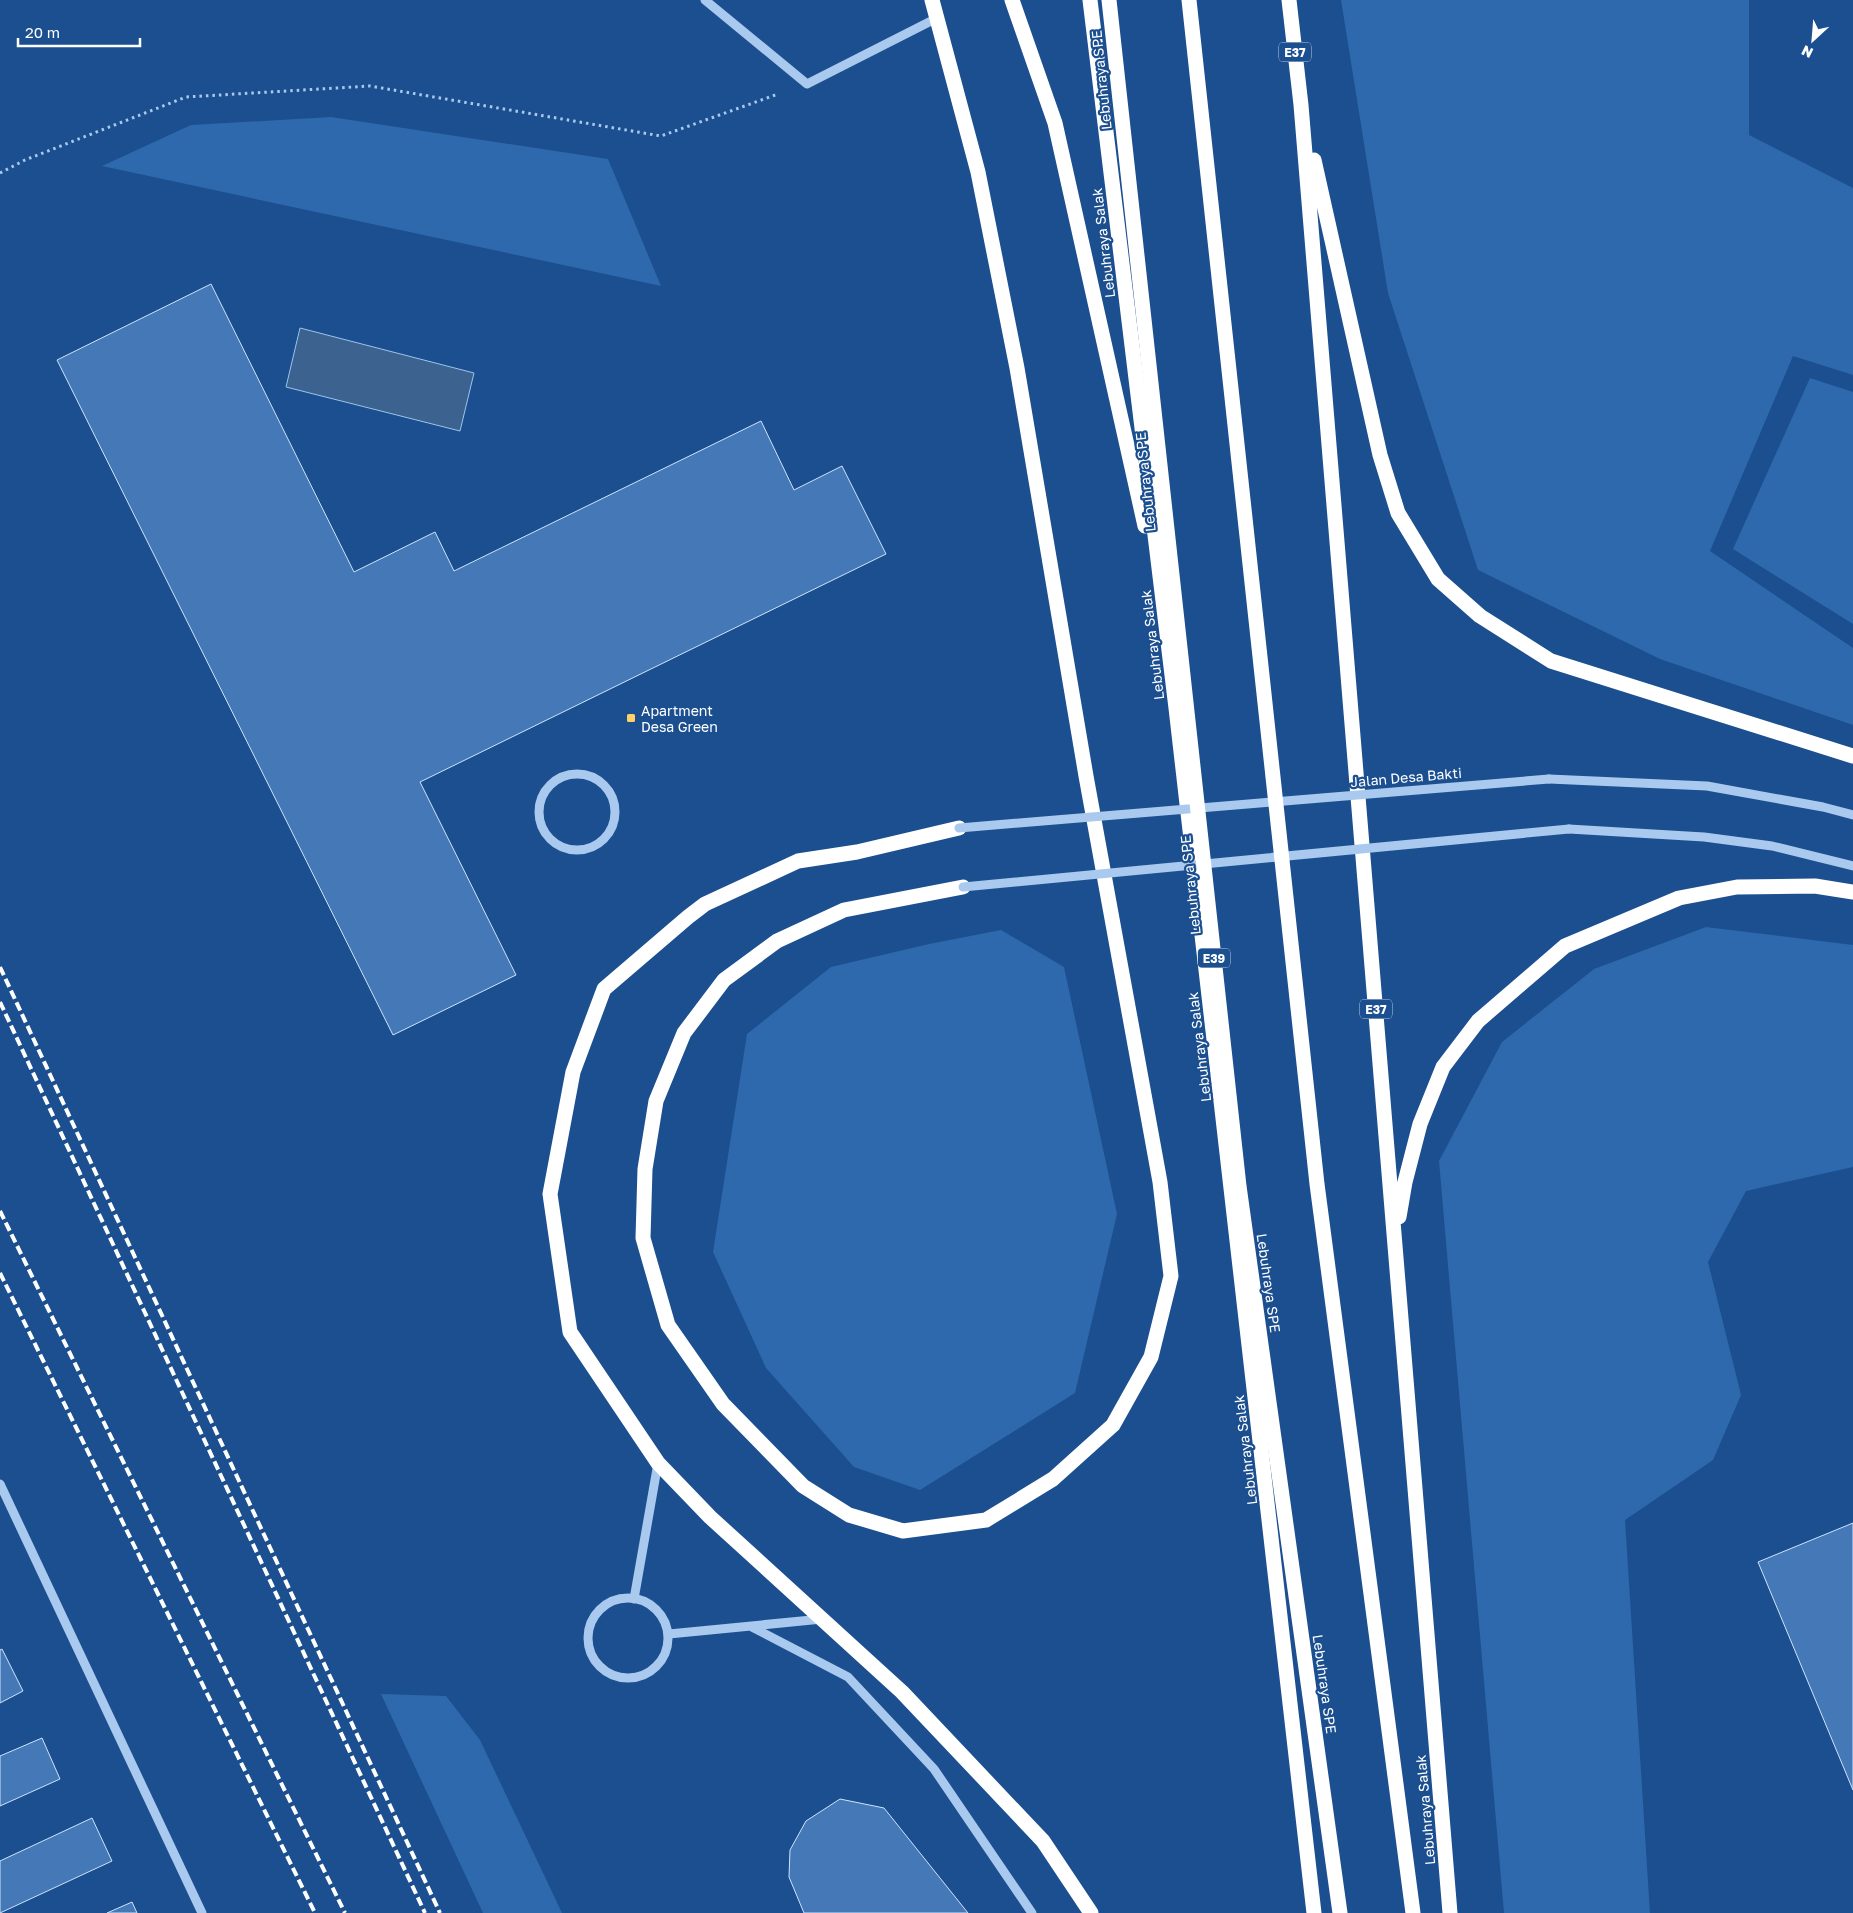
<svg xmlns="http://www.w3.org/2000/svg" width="1853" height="1913" font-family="'Golos Text',sans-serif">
  <rect width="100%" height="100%" fill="#1b4f8f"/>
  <path fill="#2e69ad" d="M1341,0H1749V135L1853,188V375L1793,356L1710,551L1853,648V725L1660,659L1478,570L1388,293Z
    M331,117L608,159L661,286L102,166L191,125Z
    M1810,378L1853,392V624L1733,549Z
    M1706,927L1853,945V1167L1746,1191L1708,1262L1741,1395L1713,1460L1625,1520L1650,1913H1504L1439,1161L1502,1042L1594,969Z
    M1001,930L1064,967L1117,1214L1075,1393L920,1490L854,1467L766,1368L713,1252L747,1034L831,967L929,944Z
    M381,1694L446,1696L480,1740L562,1913H483Z"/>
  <path fill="#3c6290" stroke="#9cc4f0" d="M300,328L474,373L460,431L286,387Z"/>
  <path fill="#4478b7" stroke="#cfe3fa" d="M211,284L354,572L435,532L454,571L761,421L794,490L842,466L886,554L420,782L516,975L393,1035L57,360Z
    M1853,1523V1790L1758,1562Z
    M2,1649L23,1691L0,1703V1650Z
    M42,1738L60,1779L0,1806V1756Z
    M840,1799L884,1808L968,1913H804L789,1877L790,1850L806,1821Z
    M92,1818L112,1861L0,1913V1861Z
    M132,1902L137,1913H107Z"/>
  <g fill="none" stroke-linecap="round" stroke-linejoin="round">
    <path stroke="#a9c9ee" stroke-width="3" stroke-dasharray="2.5 4" stroke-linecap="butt" d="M0,173L25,160L186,97L370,86L661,136L778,94"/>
    <path stroke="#a9c9ee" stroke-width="9" d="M705,0L807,84L937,18
      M539 812a38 38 0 1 1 76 0a38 38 0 1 1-76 0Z
      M1549,779L1707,786L1823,807L1853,815
      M1569,829L1704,837L1772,846L1853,866
      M0,1484L202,1913
      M588 1638a40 40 0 1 1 80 0a40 40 0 1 1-80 0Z
      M634,1599L658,1463
      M752,1627L848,1677L934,1769L1032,1913
      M669,1634L822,1619"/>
    <path stroke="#fff" stroke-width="15" d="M932,0L978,172L1017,368L1086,776L1160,1182L1171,1276L1151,1357L1113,1425L1053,1479L986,1520L903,1531L849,1515L803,1486L723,1404L668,1325L643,1238L645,1169L656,1101L684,1033L724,980L777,941L844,910L963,887
      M1012,0L1055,123L1145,526
      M1090,0L1176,708L1314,1913
      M1289,0L1301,105L1450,1913
      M1314,160L1380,455L1398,513L1438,579L1480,616L1551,661L1853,756
      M959,828L857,852L798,861L705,904L688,917L604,989L573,1072L550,1194L570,1332L658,1463L710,1517L902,1692L1043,1841L1091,1913
      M1399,1217L1405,1182L1420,1124L1443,1067L1478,1021L1565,946L1679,898L1737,887L1815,886L1853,892"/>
    <path stroke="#fff" stroke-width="4" stroke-dasharray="9 4" stroke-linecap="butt" d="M0,967L440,1913
      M0,1002L425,1913
      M0,1211L345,1913
      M0,1273L315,1913"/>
    <path stroke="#a9c9ee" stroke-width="9" d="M959,828L1549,779
      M963,887L1569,829"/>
    <path stroke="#fff" stroke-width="15" d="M1109,0L1239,1186L1340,1913
      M1189,0L1317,1184L1413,1913"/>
  </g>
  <rect fill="#ffd166" stroke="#1b4f8f" stroke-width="2" x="626" y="713" width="10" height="10" rx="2.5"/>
  <g text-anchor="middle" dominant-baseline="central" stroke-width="4.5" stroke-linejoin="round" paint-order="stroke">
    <g fill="#1b4f8f" stroke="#bbcadd" stroke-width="1">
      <rect x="1279" y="42.5" width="32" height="19" rx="4"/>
      <rect x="1198" y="948.5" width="32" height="19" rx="4"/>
      <rect x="1360" y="999.5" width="32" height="19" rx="4"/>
    </g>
    <g font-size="12" font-weight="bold" fill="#fff">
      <text x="1295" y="52">E37</text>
      <text x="1214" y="958">E39</text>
      <text x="1376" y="1009">E37</text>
    </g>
    <g font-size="14" fill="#fff" stroke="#1b4f8f">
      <text transform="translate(1101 80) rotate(-96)">Lebuhraya SPE</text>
      <text transform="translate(1103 243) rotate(-97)">Lebuhraya Salak</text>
      <text transform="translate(1145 482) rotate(-96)">Lebuhraya SPE</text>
      <text transform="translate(1152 645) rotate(-97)">Lebuhraya Salak</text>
      <text transform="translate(1406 777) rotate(-5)">Jalan Desa Bakti</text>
      <text transform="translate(1190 885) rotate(-96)">Lebuhraya SPE</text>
      <text transform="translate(1199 1047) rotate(-97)">Lebuhraya Salak</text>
      <text transform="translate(1269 1283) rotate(82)">Lebuhraya SPE</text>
      <text transform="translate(1245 1450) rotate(-97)">Lebuhraya Salak</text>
      <text transform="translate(1325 1684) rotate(82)">Lebuhraya SPE</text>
      <text transform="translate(1425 1810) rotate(-95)">Lebuhraya Salak</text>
    </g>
    <g font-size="14" fill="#fff" stroke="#1b4f8f" text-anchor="start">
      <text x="641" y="710">Apartment<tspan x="641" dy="16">Desa Green</tspan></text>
    </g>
  </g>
  <g transform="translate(1813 40) rotate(206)" stroke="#1b4f8f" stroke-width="4" paint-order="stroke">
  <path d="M0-4L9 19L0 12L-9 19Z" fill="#ffffff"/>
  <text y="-8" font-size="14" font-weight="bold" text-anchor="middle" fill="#ffffff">N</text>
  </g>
  <path d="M18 38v8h122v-8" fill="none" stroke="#ffffff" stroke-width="2.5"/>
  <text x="25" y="38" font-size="15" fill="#ffffff" stroke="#1b4f8f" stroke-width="4" paint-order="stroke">20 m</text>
</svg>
